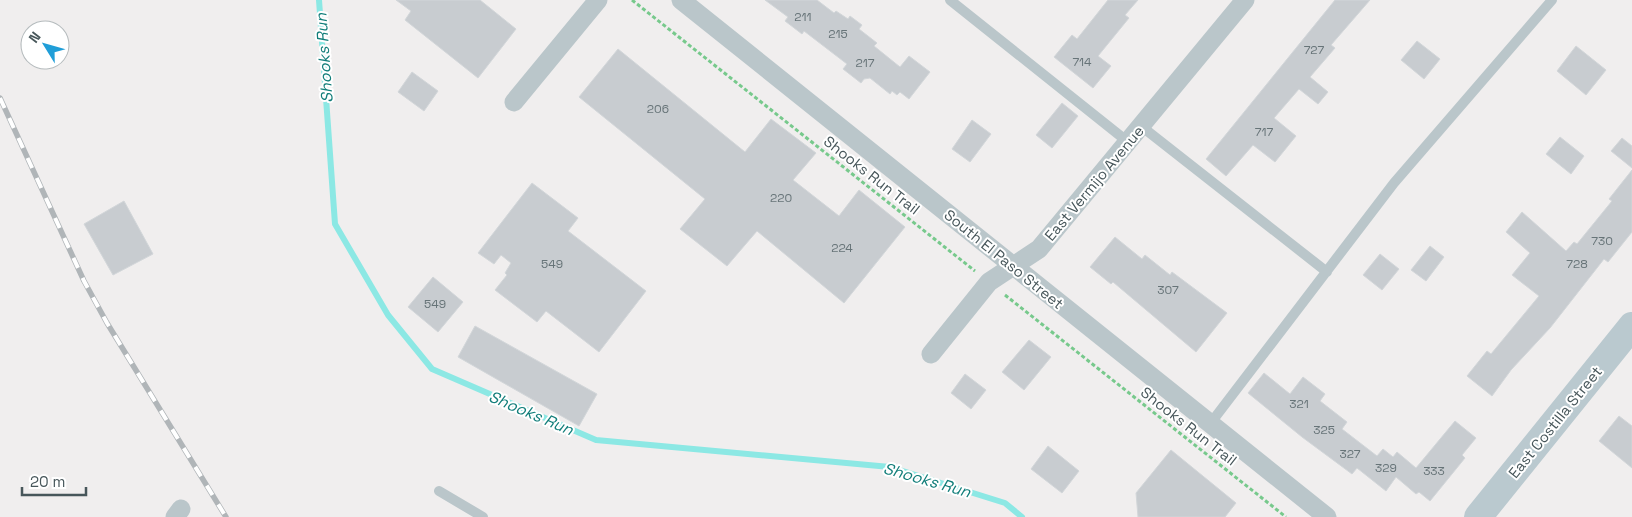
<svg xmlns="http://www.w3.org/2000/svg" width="1632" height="517" font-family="'Space Grotesk',sans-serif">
  <rect width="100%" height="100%" fill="#f0eeee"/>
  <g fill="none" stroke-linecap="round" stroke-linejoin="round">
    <path stroke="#8ce8e4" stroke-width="6" d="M319,0L335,224L388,315L432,369L596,440L890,467L1005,503L1022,517"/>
  </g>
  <path fill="#c8ccd0" stroke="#d2d6d9" d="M396,0H480L516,29L478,78L405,20L411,11Z
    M765,0H817L834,13L836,11L848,19L850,16L862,25L859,29L877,43L874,46L900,67L909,56L930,72L909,99L900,92L897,95L892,91L890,94L870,78L864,79L861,83L843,69L847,64L804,31L802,34L785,21L788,17Z
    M1108,0H1138L1125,15L1129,18L1098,56L1111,66L1093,88L1054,57L1072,35L1077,39Z
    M1335,0H1370L1331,45L1335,48L1310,77L1328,92L1318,104L1299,89L1274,118L1296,136L1275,162L1253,145L1226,176L1206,159Z
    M1417,41L1440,59L1424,79L1401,60Z
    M1576,46L1606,70L1586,95L1557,71Z
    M618,49L745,152L771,119L816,153L793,180L839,216L859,190L905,227L844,303L757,231L727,266L680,229L705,199L579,97Z
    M412,72L438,91L424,111L398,92Z
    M1062,103L1078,116L1052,148L1036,135Z
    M972,120L991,134L970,162L952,149Z
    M1560,137L1584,156L1571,174L1546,154Z
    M1622,138L1632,146V168L1611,151Z
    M1632,170V232L1608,262L1604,259L1550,328L1511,370L1492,396L1467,376L1487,351L1491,354L1539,296L1512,275L1530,253L1506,232L1522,212L1566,251L1574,242L1577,244L1612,201L1609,199Z
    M532,183L578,218L568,231L646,291L599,352L546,311L537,322L495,290L507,275L505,273L511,263L501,255L494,264L478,253Z
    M124,201L153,254L113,275L84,224Z
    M1115,237L1142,259L1145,255L1170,275L1172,272L1227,313L1196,352L1113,282L1111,284L1090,267Z
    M1430,246L1444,257L1426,281L1411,270Z
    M1380,254L1399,269L1382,290L1363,275Z
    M433,277L463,302L438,332L408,307Z
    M475,326L597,394L579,426L458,357Z
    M1029,340L1051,357L1024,390L1002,372Z
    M1264,373L1290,394L1303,377L1325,394L1320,401L1347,422L1342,429L1377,456L1383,449L1393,457L1397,452L1416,468L1455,421L1476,438L1462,455L1465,458L1430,501L1419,492L1416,494L1396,477L1386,491L1357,468L1352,474L1302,437L1248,393Z
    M965,374L986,390L971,409L951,393Z
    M1619,416L1632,426V468L1599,441Z
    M1048,446L1079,471L1062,493L1031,469Z
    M1171,450L1236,503L1225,517H1138L1136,493Z"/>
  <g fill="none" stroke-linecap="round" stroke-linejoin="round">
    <path stroke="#77c98c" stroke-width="3" stroke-dasharray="4 2.5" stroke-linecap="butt" d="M632,0L975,271
      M1005,295L1286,517"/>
    <path stroke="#bac6ca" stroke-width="10" d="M950,0L1128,142
      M1141,126L1327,272
      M1210,424L1394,183L1552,0
      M439,491L483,517"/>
    <path stroke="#bac6ca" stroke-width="19" d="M681,0L1327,517
      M514,102L598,0
      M931,354L989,282L1039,249L1245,0
      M175,517L181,509"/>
    <path stroke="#bac9cf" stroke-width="28" d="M1478,517L1632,326"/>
    <defs>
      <path id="rail" d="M0,98L84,281L107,323L226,517"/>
    </defs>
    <use href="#rail" stroke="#b0b5b8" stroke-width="5.5"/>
    <use href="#rail" stroke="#fff" stroke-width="4" stroke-dasharray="11" stroke-linecap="butt"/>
  </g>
  <g text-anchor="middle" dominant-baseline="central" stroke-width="4" stroke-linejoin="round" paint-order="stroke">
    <g font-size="12" fill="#677478">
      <text x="803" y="17">211</text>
      <text x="838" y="34">215</text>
      <text x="1314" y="50">727</text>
      <text x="1082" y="62">714</text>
      <text x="865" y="63">217</text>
      <text x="658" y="109">206</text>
      <text x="1264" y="132">717</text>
      <text x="781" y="198">220</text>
      <text x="1602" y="241">730</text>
      <text x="842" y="248">224</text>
      <text x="552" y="264">549</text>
      <text x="1577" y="264">728</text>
      <text x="1168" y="290">307</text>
      <text x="435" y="304">549</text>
      <text x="1299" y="404">321</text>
      <text x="1324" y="430">325</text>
      <text x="1350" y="454">327</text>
      <text x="1386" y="468">329</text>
      <text x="1434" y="471">333</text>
    </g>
    <g font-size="15" fill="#47565a" stroke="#fff">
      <text transform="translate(872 175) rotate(38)">Shooks Run Trail</text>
      <text transform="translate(1094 183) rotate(-50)">East Vermijo Avenue</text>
      <text transform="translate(1004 259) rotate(39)">South El Paso Street</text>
      <text transform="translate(1555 422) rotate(-51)">East Costilla Street</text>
      <text transform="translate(1189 426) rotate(38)">Shooks Run Trail</text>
    </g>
    <g font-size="16" font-style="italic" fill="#127e7a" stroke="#fff">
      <text transform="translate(324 58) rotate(-94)">Shooks Run</text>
      <text transform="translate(531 413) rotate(23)">Shooks Run</text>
      <text transform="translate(927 480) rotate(16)">Shooks Run</text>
    </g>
  </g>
  <g transform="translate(45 45) rotate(307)"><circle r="24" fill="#ffffff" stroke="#b5bbbd"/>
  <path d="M0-4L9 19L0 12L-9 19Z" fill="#209ed8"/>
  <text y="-8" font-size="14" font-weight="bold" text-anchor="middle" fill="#47565a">N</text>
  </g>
  <path d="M22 487v8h64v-8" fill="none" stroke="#47565a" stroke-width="2.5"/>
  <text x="30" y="487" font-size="15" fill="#47565a" stroke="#ffffff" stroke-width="4" paint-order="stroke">20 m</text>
</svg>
